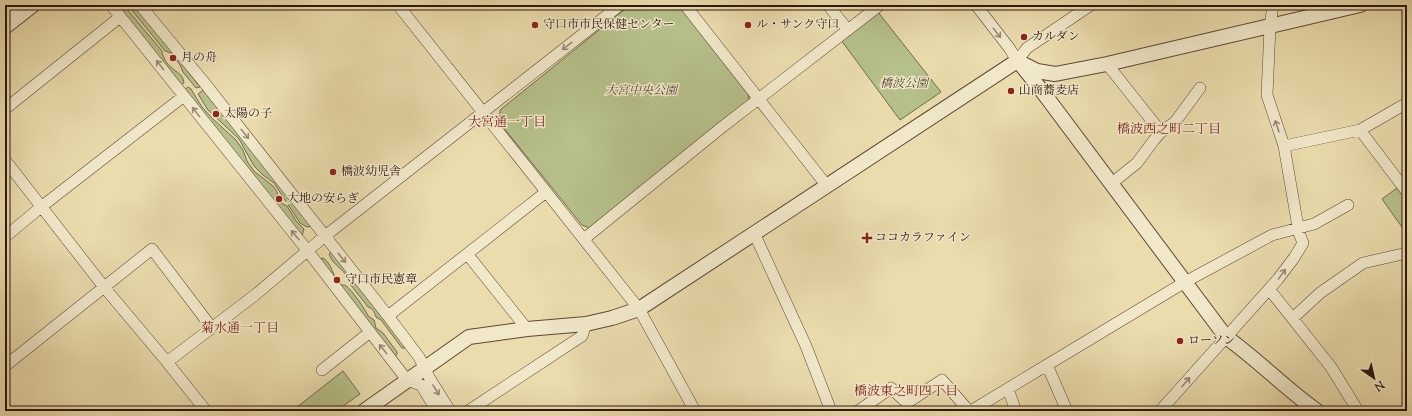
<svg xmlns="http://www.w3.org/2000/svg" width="1412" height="416" font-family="'Sorts Mill Goudy','Noto Serif JP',serif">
  <rect width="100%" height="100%" fill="#eadcad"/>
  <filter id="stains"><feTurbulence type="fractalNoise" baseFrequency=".005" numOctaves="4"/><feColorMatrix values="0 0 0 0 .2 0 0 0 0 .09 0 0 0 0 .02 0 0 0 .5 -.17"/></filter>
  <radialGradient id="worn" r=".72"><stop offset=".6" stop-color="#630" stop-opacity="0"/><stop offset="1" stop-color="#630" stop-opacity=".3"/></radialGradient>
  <path fill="#b6c08a" stroke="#716b4c" d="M116,5L126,8L162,51C162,56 167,65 172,68C177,73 183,74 184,83L180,85Z
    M129,5H136L200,87L196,88L183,72L180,65L171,53L165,51L130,8Z
    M630,5H678L748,93L749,101L589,228L582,225L499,122L500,110Z
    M878,12L941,92L900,120L841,40Z
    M188,87L191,89L202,107L213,119L236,140L243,150L247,161L254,171L273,186L277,192L278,199L281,203L287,206L296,221L304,229L302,236L184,90Z
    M203,90L312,226L307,227L300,223L274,183L263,175L254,166L239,139L208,110L198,94Z
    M1397,188L1407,202V228L1404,230L1382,199Z
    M331,252L406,348H402L381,320L376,317C374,312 374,309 368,307L350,284C348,270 333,267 329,254Z
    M323,258C333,264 332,277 340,284C344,287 342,283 346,286C351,289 366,310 368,316L374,320L376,328L383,333L397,352V354L394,358L320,259Z
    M343,371L360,394L336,411H292Z"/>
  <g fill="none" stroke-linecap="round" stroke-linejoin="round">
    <defs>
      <path id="minor" d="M111,5L307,250L407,380L421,385L437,411
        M140,5L203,81L388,316L419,357L430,379L450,411
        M398,5L639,309L695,411
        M685,5L827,186
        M828,5L848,30
        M976,5L1010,49L1017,61L1027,48L1091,5
        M1107,64L1161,132
        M5,109L120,17
        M1360,130L1407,192
        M1284,146L1360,130L1407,103
        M5,160L104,287L167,362L206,411
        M1112,183L1137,163L1154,140L1161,132L1175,122L1200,88
        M754,233L806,346L831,411
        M5,237L41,207L184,96
        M584,239L721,128L880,5
        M468,255L527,329
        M1269,289L1331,367L1358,411
        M388,316L546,192
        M1293,318L1320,293L1363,263L1407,253
        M167,362L255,295L325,236L620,5
        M5,366L152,249L212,328
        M322,370L370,332
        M1008,389L1016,411
        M468,411L582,336L586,324
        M858,411L891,388L907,403L942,380L969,411
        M971,411L1047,365
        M1067,411L1047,365L1185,282L1272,235L1314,224L1348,205
        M1160,411L1278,279L1294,258L1303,243L1299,233L1284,146L1267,95L1270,27L1273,5"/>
      <path id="tertiary" d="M5,11L13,5
        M5,27L33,5
        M1022,66L1042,91L1226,337C1258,360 1285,388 1317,411
        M364,411L469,337L527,329L586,324L612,318L639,309L1017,61L1037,71L1055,74L1107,64L1360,5"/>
    </defs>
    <use href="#minor" stroke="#5c4836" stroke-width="12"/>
    <use href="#tertiary" stroke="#5c4836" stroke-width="16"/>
    <use href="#minor" stroke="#f1e8ca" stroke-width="11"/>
    <use href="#tertiary" stroke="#f1e8ca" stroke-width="14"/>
  </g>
  <defs><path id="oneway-shaft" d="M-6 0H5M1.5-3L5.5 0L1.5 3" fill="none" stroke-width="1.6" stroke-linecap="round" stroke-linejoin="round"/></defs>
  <g stroke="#988a75">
    <use href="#oneway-shaft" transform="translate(997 33) rotate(52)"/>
    <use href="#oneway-shaft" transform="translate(567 46) rotate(142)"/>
    <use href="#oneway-shaft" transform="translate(160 65) rotate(-128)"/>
    <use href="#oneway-shaft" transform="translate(196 112) rotate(-128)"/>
    <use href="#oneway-shaft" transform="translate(1277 126) rotate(-109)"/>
    <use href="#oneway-shaft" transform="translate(245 134) rotate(51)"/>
    <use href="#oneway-shaft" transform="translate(295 235) rotate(-130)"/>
    <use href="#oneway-shaft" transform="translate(342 258) rotate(52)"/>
    <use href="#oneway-shaft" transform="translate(1282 274) rotate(-54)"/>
    <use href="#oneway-shaft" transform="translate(383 349) rotate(-129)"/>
    <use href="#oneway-shaft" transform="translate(1186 382) rotate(-49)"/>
    <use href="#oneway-shaft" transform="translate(436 390) rotate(58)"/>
  </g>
  <g fill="#8f2418" stroke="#f1e8ca" stroke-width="1.5">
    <circle cx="535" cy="25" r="4"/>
    <circle cx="748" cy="25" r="4"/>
    <circle cx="1024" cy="37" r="4"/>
    <circle cx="173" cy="58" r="4"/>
    <circle cx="1011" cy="91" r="4"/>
    <circle cx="216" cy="114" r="4"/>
    <circle cx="333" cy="172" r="4"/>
    <circle cx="279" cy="199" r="4"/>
    <path d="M865 232h4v4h4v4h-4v4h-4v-4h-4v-4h4z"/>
    <circle cx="337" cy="280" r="4"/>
    <circle cx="1180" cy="341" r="4"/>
  </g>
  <g text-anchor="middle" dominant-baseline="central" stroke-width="3" stroke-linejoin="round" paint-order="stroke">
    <g font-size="12" fill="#2c160e" stroke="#f1e8ca" text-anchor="start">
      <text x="543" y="25">守口市市民保健センター</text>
      <text x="756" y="25">ル・サンク守口</text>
      <text x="1032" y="37">カルダン</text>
      <text x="181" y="58">月の舟</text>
      <text x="1019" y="91">山商蕎麦店</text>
      <text x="224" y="114">太陽の子</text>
      <text x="341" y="172">橋波幼児舎</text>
      <text x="287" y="199">大地の安らぎ</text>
      <text x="875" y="238">ココカラファイン</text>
      <text x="345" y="280">守口市民憲章</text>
      <text x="1188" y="341">ローソン</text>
    </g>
    <g font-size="12" font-style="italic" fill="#554933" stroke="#f1e8ca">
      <text x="904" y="84">橋波公園</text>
      <text x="641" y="91">大宮中央公園</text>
    </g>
    <g font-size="13" fill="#7a1f14" stroke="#f1e8ca">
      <text x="507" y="123">大宮通一丁目</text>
      <text x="1169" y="130">橋波西之町二丁目</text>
      <text x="240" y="329">菊水通一丁目</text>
      <text x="906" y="392">橋波東之町四丁目</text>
    </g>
  </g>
  <rect width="1412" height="416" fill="none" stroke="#eadcad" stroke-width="20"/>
  <rect x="6" y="6" width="1400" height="404" fill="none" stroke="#2c160e" stroke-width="2"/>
  <rect x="10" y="10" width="1392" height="396" fill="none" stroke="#2c160e"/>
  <g transform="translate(1374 378) rotate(146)" stroke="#f1e8ca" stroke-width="3" paint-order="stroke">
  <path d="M0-3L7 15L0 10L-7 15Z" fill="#2c160e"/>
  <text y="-6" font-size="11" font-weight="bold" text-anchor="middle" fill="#2c160e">N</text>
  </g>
  <rect width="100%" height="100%" filter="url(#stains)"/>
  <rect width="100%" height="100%" fill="url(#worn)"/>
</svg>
